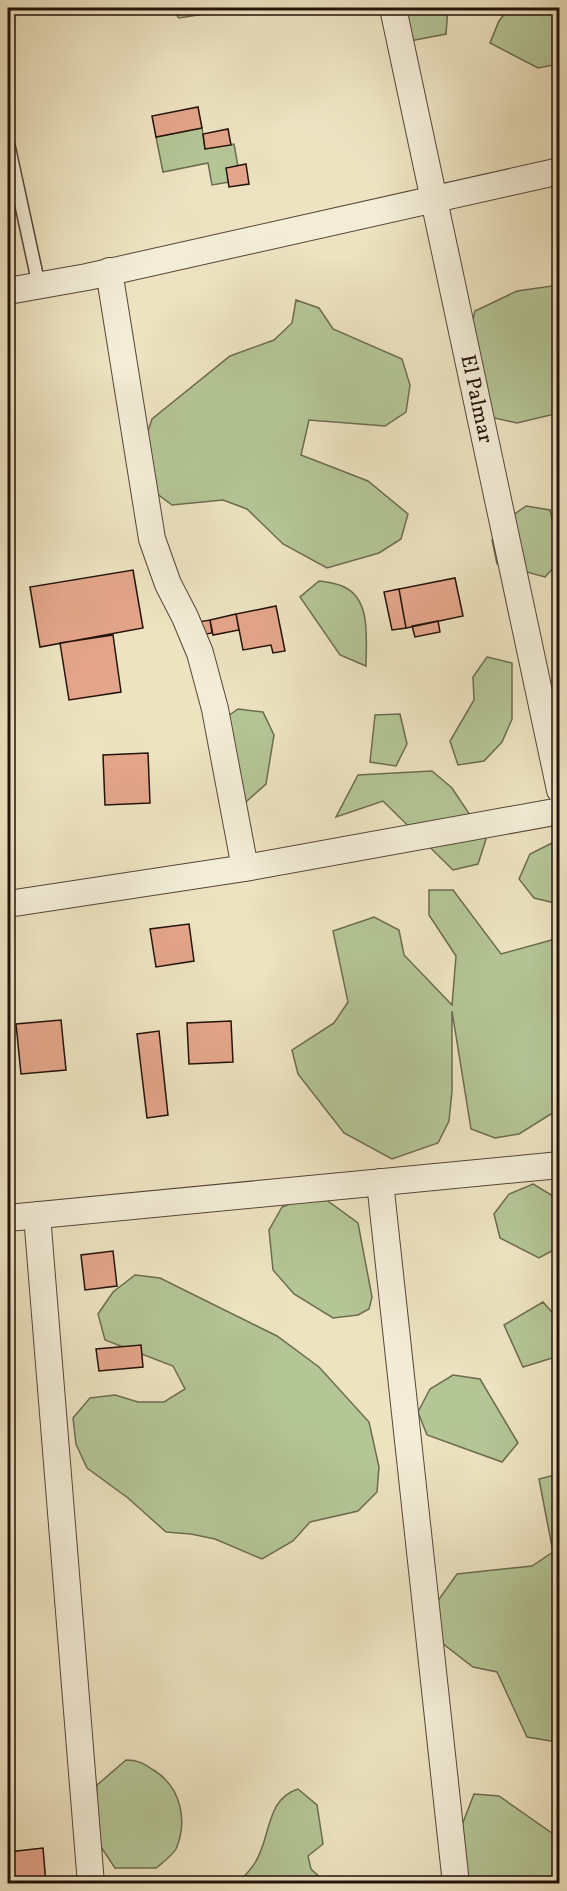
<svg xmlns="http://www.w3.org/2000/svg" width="567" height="1891" font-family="Vollkorn,serif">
  <rect width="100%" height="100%" fill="#ede3c1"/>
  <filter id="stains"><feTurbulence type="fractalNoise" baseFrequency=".00333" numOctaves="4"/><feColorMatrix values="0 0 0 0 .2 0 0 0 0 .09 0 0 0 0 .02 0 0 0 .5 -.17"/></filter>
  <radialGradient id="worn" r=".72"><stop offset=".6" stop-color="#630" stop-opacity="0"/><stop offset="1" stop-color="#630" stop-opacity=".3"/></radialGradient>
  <path fill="#b4c596" stroke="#6c6c50" stroke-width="1.5" d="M170,8H211L204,14L179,18Z
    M380,8H448L446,34L410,41L389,25Z
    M509,8H548L550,12L559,16V64L538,68L490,43L499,21Z
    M202,128L205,149L234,144L238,166L229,182L212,185L208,163L163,172L156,137Z
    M559,285L560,336L558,338L559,413L517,423L468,412L463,361L475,311L517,291Z
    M296,300L319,308L333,329L402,359L410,385L406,412L385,426L309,420L301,455L368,481L408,514L401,539L379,553L327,568L283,544L247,509L223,500L172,505L152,490L144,443L152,419L230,356L274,340L292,323Z
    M526,506L550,510L559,544V562L545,577L497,564L492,540L506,520Z
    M319,581C326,582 335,583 342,586C372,598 366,639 366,666L340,655L300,597Z
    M487,657L512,663V719L502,742L484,761L458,765L450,741L474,700L473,677Z
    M238,709L263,712L274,735L266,784L239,808L228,716Z
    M400,714L407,744L396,766L370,762L375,715Z
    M432,771L452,788L486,839L478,864L453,870L383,801L336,817L358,775Z
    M554,842L559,847V904L534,898L519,879L530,854Z
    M429,890H453L501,954L559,938V1109L519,1134L495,1138L471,1129L452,1011V1091L449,1121L438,1143L392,1159L344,1133L298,1074L292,1050L334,1023L348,1002L333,931L374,917L399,930L404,955L452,1005L456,956L429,915Z
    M533,1184L553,1196L559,1247L539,1258L500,1238L494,1214L509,1194Z
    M317,1193L358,1223L372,1297L369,1309L358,1315L333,1318L294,1294L273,1270L269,1230L282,1207Z
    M135,1275L160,1278L277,1336L319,1367L369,1422L379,1467L377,1492L358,1511L310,1522L293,1541L262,1559L215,1539L191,1534L166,1532L128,1498L87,1468L76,1444L73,1418L90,1398L115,1395L138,1402H164L185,1389L173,1366L105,1340L98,1314L113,1292Z
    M543,1302L559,1320V1356L523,1367L504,1325Z
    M453,1375L480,1379L518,1443L502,1462L427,1435L418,1412L430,1389Z
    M559,1474L560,1731L551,1741L527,1737L497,1672L473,1667L433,1636L430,1612L457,1574L532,1566L553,1552L539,1479Z
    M126,1760C139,1760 144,1764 155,1771C181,1788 188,1821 176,1849C172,1856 162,1863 156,1868H115L95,1838L97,1785Z
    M298,1789L317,1805L323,1844L308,1856L311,1869L326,1883H238C244,1876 252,1869 256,1861C271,1836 266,1799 298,1789Z
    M474,1794L499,1796L559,1838L551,1883H447V1864Z"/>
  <path fill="#e4a68b" stroke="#23120a" stroke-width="1.5" d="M198,107L202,128L156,137L152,116Z
    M228,129L231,145L205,149L203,134Z
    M246,164L249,184L229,187L226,168Z
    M133,570L143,628L40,647L30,587Z
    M455,578L463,616L406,628L399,589Z
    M399,589L406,628L392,630L384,592Z
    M276,606L285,651L273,653L271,645L243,650L236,614Z
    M236,614L239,630L213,635L210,620Z
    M210,620L212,633L201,635L198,622Z
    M438,621L440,632L415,637L412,626Z
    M113,635L121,692L69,700L60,643Z
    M148,753L150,803L105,805L103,755Z
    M189,924L194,961L156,967L150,929Z
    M61,1020L66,1070L21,1074L16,1024Z
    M231,1021L233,1062L189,1064L187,1023Z
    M159,1031L168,1115L147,1118L137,1034Z
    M113,1251L117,1286L85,1290L81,1255Z
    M141,1345L143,1367L99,1371L96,1349Z
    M43,1848L46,1884H8V1852Z"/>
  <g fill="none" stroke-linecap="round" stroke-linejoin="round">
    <defs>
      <path id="lane" d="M8,143L39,286"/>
      <path id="street" d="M393,8L560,790
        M109,271L152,539L168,584L185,617L200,653L215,709L245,868
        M8,291L87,277L560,171
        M8,904L245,868L560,811
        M380,1182L456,1884
        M37,1215L91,1884
        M8,1218L560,1165"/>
    </defs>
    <use href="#lane" stroke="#564638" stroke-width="15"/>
    <use href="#street" stroke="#564638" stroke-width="28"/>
    <use href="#lane" stroke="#f3edd7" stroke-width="12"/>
    <use href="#street" stroke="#f3edd7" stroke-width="26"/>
  </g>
  <g text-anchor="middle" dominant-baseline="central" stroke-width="6" stroke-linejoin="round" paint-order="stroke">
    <g font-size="21" fill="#23120a" stroke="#f3edd7">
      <text transform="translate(476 399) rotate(78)">El Palmar</text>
    </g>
  </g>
  <rect width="567" height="1891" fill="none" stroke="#ede3c1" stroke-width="30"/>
  <rect x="9" y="9" width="549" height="1873" fill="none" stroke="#23120a" stroke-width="3"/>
  <rect x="15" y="15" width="537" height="1861" fill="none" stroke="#23120a" stroke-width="1.5"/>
  <rect width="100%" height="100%" filter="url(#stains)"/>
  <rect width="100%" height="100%" fill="url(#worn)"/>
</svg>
